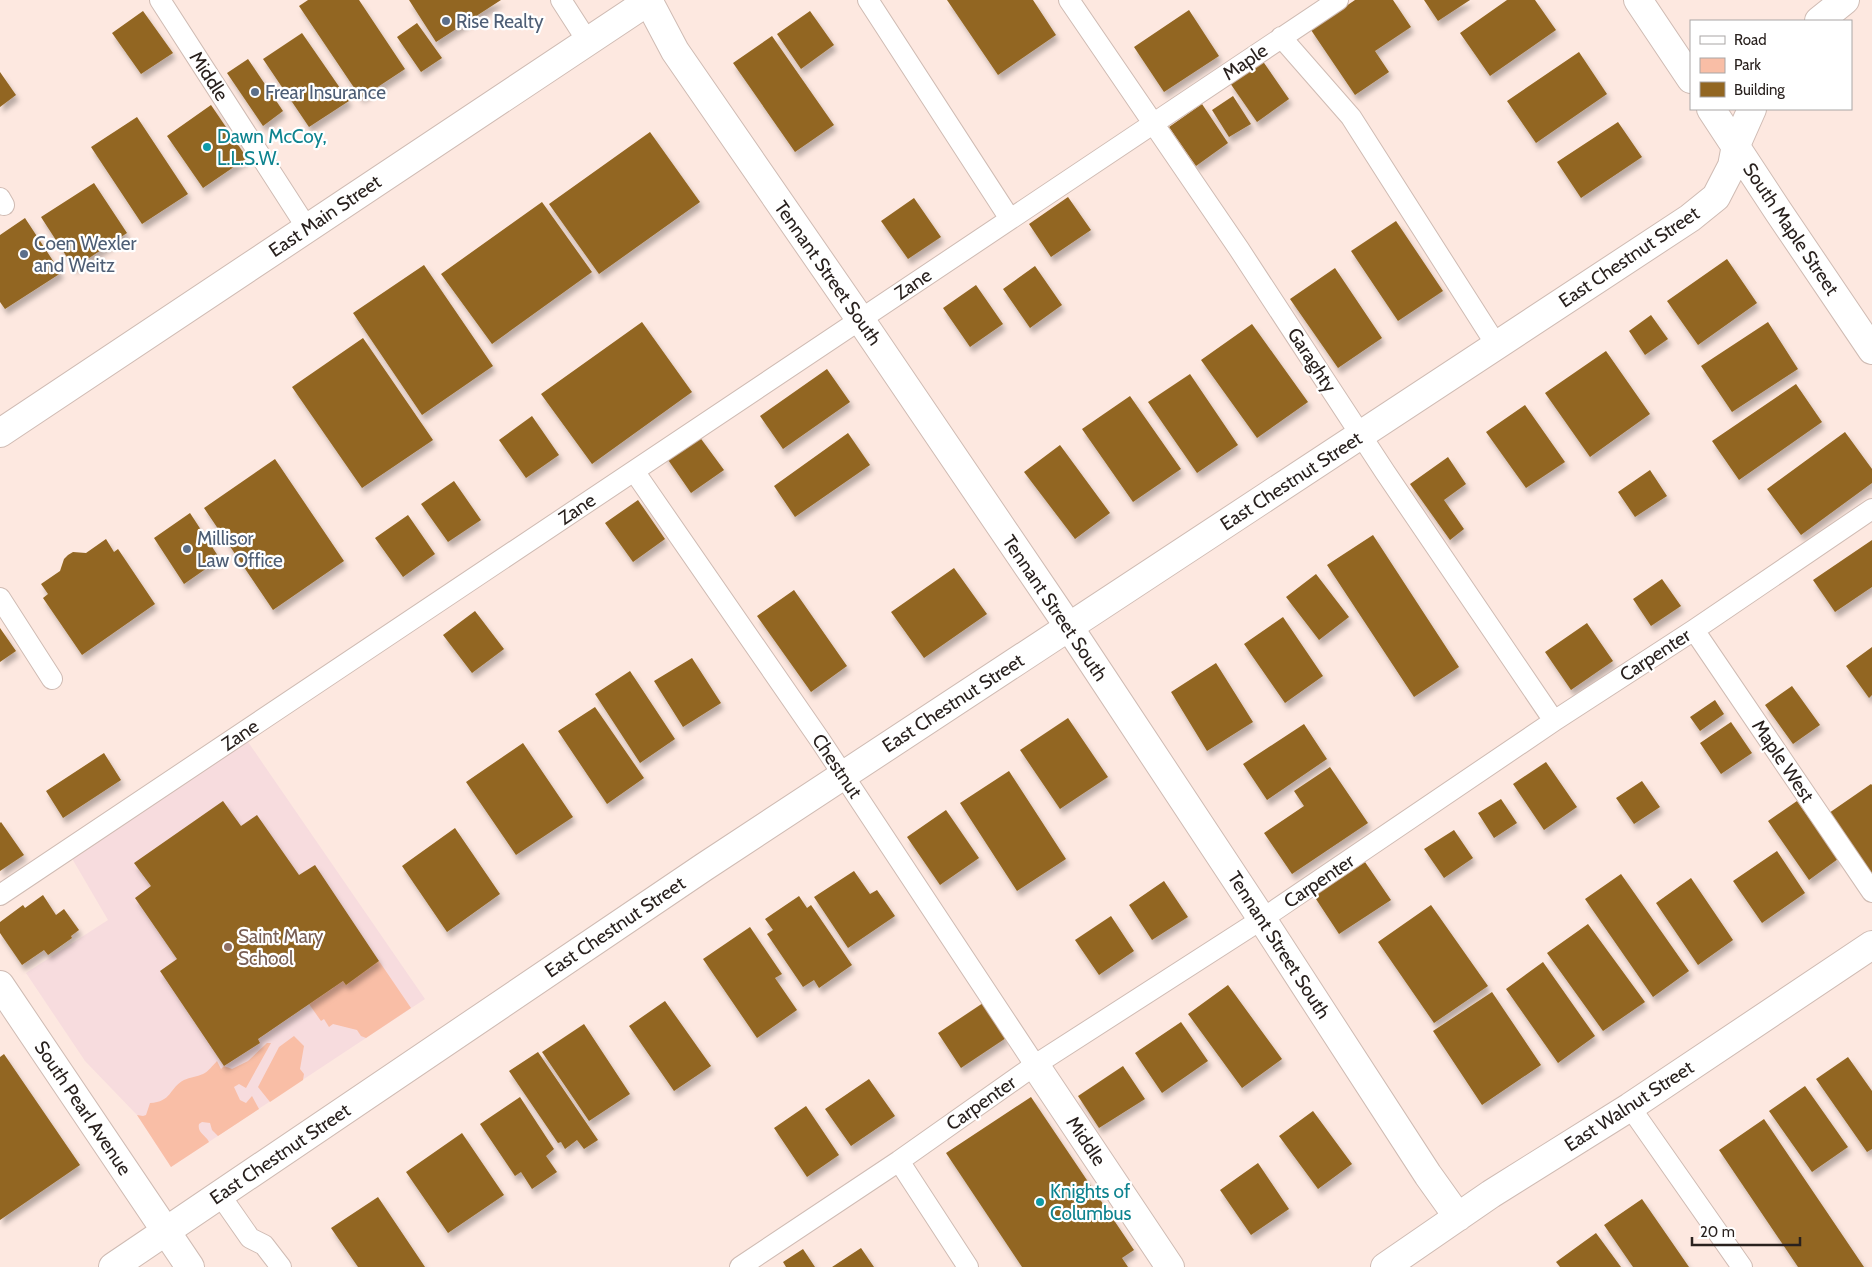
<svg xmlns="http://www.w3.org/2000/svg" width="1872" height="1267" font-family="Cabin,sans-serif">
  <defs>
    <filter id="shadow"><feDropShadow dx="3" dy="5.5" stdDeviation="2.5" flood-color="#0004"/></filter>
  </defs>
  <rect width="100%" height="100%" fill="#fde8e0"/>
  <path fill="#f7dcde" d="M246,739L425,999L171,1167L137,1115L85,1061L26,973L108,920L70,855Z"/>
  <path fill="#f9bea6" d="M379,961L411,1008L366,1038L361,1036L357,1030L333,1024L329,1027L324,1019L321,1021L309,1004L343,981L346,984Z
    M294,1036L304,1046L300,1069L304,1074L303,1080L270,1102L258,1087L279,1047Z
    M267,1043H271L246,1088L239,1084L234,1087L240,1100L246,1103L252,1096L259,1109L218,1136L212,1130L210,1123L202,1122L199,1124C197,1133 206,1135 209,1142L171,1167L137,1115L143,1116L146,1115L150,1103C172,1102 169,1088 184,1080C190,1077 197,1077 203,1074C208,1072 213,1065 217,1061L221,1069L224,1066L232,1069L248,1061Z"/>
  <path fill="#926621" filter="url(#shadow)" d="M308,0H359L405,69L361,98L299,6Z
    M409,0H501L436,42Z
    M947,0H1033L1056,35L998,75Z
    M1355,0H1393L1411,27L1375,51L1389,72L1355,95L1311,30Z
    M1424,0H1470L1438,21Z
    M1507,0H1535L1556,30L1490,76L1460,33Z
    M1189,10L1219,56L1164,92L1134,47Z
    M143,11L173,53L141,74L112,33Z
    M810,11L834,45L801,69L777,34Z
    M417,23L442,58L421,72L397,37Z
    M302,33L349,101L309,127L263,59Z
    M772,36L834,125L795,152L733,63Z
    M1579,52L1607,94L1536,143L1507,101Z
    M248,59L283,111L263,126L227,73Z
    M1262,60L1289,99L1257,122L1230,83Z
    M0,72L16,95L0,107Z
    M1233,96L1251,124L1229,137L1212,110Z
    M1202,104L1228,143L1196,166L1169,127Z
    M211,105L247,158L203,188L167,136Z
    M137,117L188,194L142,224L91,147Z
    M1618,122L1642,157L1581,198L1557,162Z
    M650,132L700,202L599,274L549,204Z
    M94,183L127,233L74,268L41,217Z
    M1068,197L1091,230L1051,257L1029,224Z
    M914,198L941,237L908,259L881,221Z
    M542,202L592,272L492,344L441,274Z
    M25,218L61,273L5,309L0,302V235Z
    M1396,221L1443,291L1398,321L1351,251Z
    M1727,259L1757,303L1698,345L1667,301Z
    M424,265L493,366L422,415L353,313Z
    M1035,266L1062,305L1030,328L1003,289Z
    M1335,268L1382,338L1338,368L1290,299Z
    M976,285L1003,324L970,347L943,308Z
    M1651,315L1668,339L1645,355L1629,331Z
    M642,322L692,392L592,464L541,394Z
    M1768,322L1798,369L1732,412L1701,366Z
    M1252,324L1308,402L1257,438L1201,360Z
    M363,338L433,440L362,488L292,387Z
    M1606,351L1650,414L1590,457L1545,393Z
    M827,369L850,402L783,449L760,416Z
    M1190,374L1238,445L1197,473L1148,402Z
    M1796,384L1822,422L1739,480L1712,441Z
    M1130,396L1181,469L1133,502L1082,429Z
    M1525,405L1565,462L1526,488L1486,432Z
    M532,416L559,455L526,478L499,440Z
    M696,432L724,470L691,493L664,454Z
    M1845,432L1872,469V483L1801,535L1767,489Z
    M848,433L870,465L795,517L774,486Z
    M1060,445L1110,513L1075,539L1024,472Z
    M1448,457L1466,484L1444,500L1464,529L1450,540L1410,484Z
    M275,459L344,561L273,610L204,508Z
    M1650,470L1667,496L1635,517L1618,492Z
    M454,481L481,520L448,542L421,504Z
    M638,500L665,539L633,562L605,523Z
    M190,513L220,559L184,584L154,538Z
    M408,515L435,554L403,577L375,538Z
    M1373,535L1459,667L1414,697L1327,565Z
    M106,539L114,552L118,549L155,604L82,655L43,598L48,594L41,584L60,571L64,559L68,555L73,552L86,553Z
    M1872,540V587L1835,612L1813,580Z
    M954,568L987,614L924,658L891,612Z
    M1316,574L1349,617L1319,640L1286,597Z
    M1662,579L1681,606L1651,626L1633,599Z
    M794,590L847,666L811,692L757,616Z
    M475,611L504,649L472,673L443,635Z
    M1283,617L1323,676L1285,703L1244,644Z
    M1587,623L1613,661L1571,690L1545,652Z
    M0,628L16,651L0,662Z
    M1872,647V695L1869,698L1846,666Z
    M692,658L721,703L683,727L654,681Z
    M1216,663L1253,722L1207,751L1171,692Z
    M630,671L675,739L640,763L595,694Z
    M1792,686L1820,725L1793,744L1765,705Z
    M1715,700L1724,714L1700,731L1690,717Z
    M595,707L644,778L607,804L558,731Z
    M1068,718L1108,777L1060,809L1020,750Z
    M1731,722L1752,753L1721,774L1700,743Z
    M1304,724L1327,759L1267,800L1243,764Z
    M523,743L573,817L516,855L466,782Z
    M104,753L121,780L63,818L46,791Z
    M1546,762L1577,807L1544,830L1513,784Z
    M1330,767L1368,823L1292,874L1264,833L1304,806L1294,791Z
    M1009,771L1066,859L1017,891L960,803Z
    M1642,781L1660,807L1634,824L1616,798Z
    M1871,784L1872,785V875L1829,813Z
    M1501,799L1517,823L1494,838L1478,813Z
    M223,801L241,826L257,815L299,875L315,865L379,961L346,985L343,981L258,1039L260,1043L224,1066L160,971L177,959L135,898L151,886L134,863Z
    M1797,801L1838,859L1809,880L1768,821Z
    M946,810L979,858L940,885L907,837Z
    M1,822L24,855L0,871V823Z
    M455,828L500,894L447,932L402,866Z
    M1454,830L1473,858L1444,878L1424,849Z
    M1777,851L1805,893L1762,923L1733,881Z
    M1365,862L1391,900L1339,934L1314,896Z
    M854,871L870,894L877,890L895,916L848,948L814,897Z
    M1621,874L1689,971L1653,997L1585,899Z
    M1691,878L1733,940L1698,965L1656,903Z
    M1164,881L1188,917L1152,940L1129,905Z
    M43,895L56,915L64,909L79,930L71,936L72,938L48,955L44,950L22,965L0,933V922L23,905L25,908Z
    M799,896L807,908L811,905L852,965L819,988L814,980L803,987L767,934L773,930L765,919Z
    M1431,905L1488,986L1434,1023L1378,942Z
    M1111,916L1134,951L1099,975L1075,940Z
    M1588,924L1645,1002L1603,1031L1547,953Z
    M750,927L782,974L775,978L797,1010L757,1038L703,959Z
    M1543,962L1595,1036L1558,1063L1506,989Z
    M1228,985L1282,1059L1242,1088L1188,1014Z
    M1492,992L1541,1065L1482,1105L1433,1031Z
    M665,1001L711,1066L674,1091L629,1026Z
    M983,1003L1006,1038L961,1068L938,1033Z
    M1181,1022L1208,1061L1162,1093L1135,1053Z
    M584,1024L630,1094L589,1121L542,1052Z
    M538,1052L598,1140L584,1149L577,1140L565,1149L561,1142L558,1143L509,1071Z
    M4,1054L80,1165L0,1220V1057Z
    M1848,1057L1872,1091V1149L1867,1152L1816,1079Z
    M1123,1066L1145,1099L1099,1128L1078,1096Z
    M869,1079L895,1116L851,1146L825,1109Z
    M1805,1086L1848,1147L1812,1172L1769,1111Z
    M520,1097L554,1149L546,1156L557,1172L532,1189L521,1172L515,1176L480,1124Z
    M1031,1097L1134,1250L1122,1258L1128,1267H1022L946,1153Z
    M806,1106L839,1155L807,1177L774,1128Z
    M1313,1111L1352,1164L1318,1189L1279,1136Z
    M1764,1119L1864,1267H1798L1719,1150Z
    M462,1133L504,1195L448,1233L406,1172Z
    M1258,1163L1289,1209L1251,1235L1220,1190Z
    M378,1197L425,1267H358L331,1228Z
    M1642,1199L1689,1267H1633L1604,1225Z
    M1596,1233L1621,1267H1560L1556,1262Z
    M861,1248L874,1267H832Z
    M803,1249L815,1267H786L783,1262Z"/>
  <g fill="none" stroke-linecap="round" stroke-linejoin="round">
    <defs>
      <path id="service" d="M160,0L307,228
        M561,0L588,42
        M868,0L1010,219
        M1069,0L1239,249L1385,472L1554,721
        M1281,37L1351,117L1497,346
        M0,198L4,205
        M634,471L820,740L1035,1065
        M0,598L52,679
        M1694,630L1872,892
        M0,895L1338,0
        M1630,1107L1742,1267
        M899,1161L968,1267
        M220,1195L250,1238L264,1245L281,1267
        M740,1267L899,1161L1035,1065L1262,919L1554,721L1694,630L1872,509"/>
      <path id="minor" d="M648,0L675,51L860,319L1069,627L1262,919L1428,1175L1458,1217
        M1819,21L1845,0
        M1736,145L1752,109
        M0,985L190,1267
        M1035,1065L1170,1267
        M1385,1267L1491,1194L1630,1107L1872,945"/>
      <path id="tertiary" d="M1638,0L1691,79
        M1711,109L1778,211L1872,350
        M113,1267L704,867L1690,218L1716,197L1732,166L1736,145"/>
      <path id="primary" d="M0,433L650,0"/>
    </defs>
    <use href="#service" stroke="#cfbbb3" stroke-width="22"/>
    <use href="#minor" stroke="#cfbbb3" stroke-width="30"/>
    <use href="#tertiary" stroke="#cfbbb3" stroke-width="30"/>
    <use href="#primary" stroke="#cfbbb3" stroke-width="30"/>
    <use href="#service" stroke="#fff" stroke-width="20"/>
    <use href="#minor" stroke="#fff" stroke-width="28"/>
    <use href="#tertiary" stroke="#fff" stroke-width="28"/>
    <use href="#primary" stroke="#fff" stroke-width="28"/>
  </g>
  <g fill="#5c6f8a" stroke="#fff" stroke-width="2">
    <circle cx="446" cy="21" r="5"/>
    <circle cx="255" cy="92" r="5"/>
    <circle cx="24" cy="254" r="5"/>
    <circle cx="187" cy="549" r="5"/>
  </g>
  <g fill="#0f9aa8" stroke="#fff" stroke-width="2">
    <circle cx="207" cy="147" r="5"/>
    <circle cx="1040" cy="1202" r="5"/>
  </g>
  <circle fill="#8d6e63" stroke="#fff" stroke-width="2" cx="228" cy="947" r="5"/>
  <g text-anchor="middle" dominant-baseline="central" stroke-width="4.5" stroke-linejoin="round" paint-order="stroke">
    <g font-size="19" fill="#4e5e75" stroke="#fff" text-anchor="start">
      <text x="456" y="21">Rise Realty</text>
      <text x="265" y="92">Frear Insurance</text>
      <text x="34" y="243">Coen Wexler<tspan x="34" dy="22">and Weitz</tspan></text>
      <text x="197" y="538">Millisor<tspan x="197" dy="22">Law Office</tspan></text>
    </g>
    <g font-size="19" fill="#29211e" stroke="#fff">
      <text transform="translate(1245 62) rotate(-34)">Maple</text>
      <text transform="translate(209 76) rotate(57)">Middle</text>
      <text transform="translate(325 216) rotate(-34)">East Main Street</text>
      <text transform="translate(1791 229) rotate(56)">South Maple Street</text>
      <text transform="translate(1629 257) rotate(-34)">East Chestnut Street</text>
      <text transform="translate(828 273) rotate(55)">Tennant Street South</text>
      <text transform="translate(913 284) rotate(-34)">Zane</text>
      <text transform="translate(1312 360) rotate(57)">Garaghty</text>
      <text transform="translate(1291 481) rotate(-33)">East Chestnut Street</text>
      <text transform="translate(577 509) rotate(-34)">Zane</text>
      <text transform="translate(1055 608) rotate(56)">Tennant Street South</text>
      <text transform="translate(1655 655) rotate(-33)">Carpenter</text>
      <text transform="translate(953 703) rotate(-33)">East Chestnut Street</text>
      <text transform="translate(240 735) rotate(-34)">Zane</text>
      <text transform="translate(1783 761) rotate(56)">Maple West</text>
      <text transform="translate(837 766) rotate(56)">Chestnut</text>
      <text transform="translate(1319 881) rotate(-34)">Carpenter</text>
      <text transform="translate(615 927) rotate(-34)">East Chestnut Street</text>
      <text transform="translate(1279 945) rotate(57)">Tennant Street South</text>
      <text transform="translate(981 1103) rotate(-35)">Carpenter</text>
      <text transform="translate(1629 1106) rotate(-33)">East Walnut Street</text>
      <text transform="translate(83 1108) rotate(56)">South Pearl Avenue</text>
      <text transform="translate(1086 1141) rotate(56)">Middle</text>
      <text transform="translate(280 1154) rotate(-34)">East Chestnut Street</text>
    </g>
    <g font-size="19" fill="#0d838f" stroke="#fff" text-anchor="start">
      <text x="217" y="136">Dawn McCoy,<tspan x="217" dy="22">L.L.S.W.</tspan></text>
      <text x="1050" y="1191">Knights of<tspan x="1050" dy="22">Columbus</tspan></text>
    </g>
    <g font-size="19" fill="#785e54" stroke="#fff" text-anchor="start">
      <text x="238" y="936">Saint Mary<tspan x="238" dy="22">School</tspan></text>
    </g>
  </g>
  <rect x="1690" y="20" width="162" height="90" fill="#ffffff" stroke="#a9a6a5"/>
  <rect x="1700" y="36" width="25" height="8" fill="#ffffff" stroke="#a9a6a5"/>
  <text x="1734" y="45" font-size="15" fill="#29211e">Road</text>
  <rect x="1700" y="58" width="25" height="15" fill="#f9bea6" stroke="#a9a6a5"/>
  <text x="1734" y="70" font-size="15" fill="#29211e">Park</text>
  <rect x="1700" y="82" width="25" height="15" fill="#926621" stroke="#a9a6a5"/>
  <text x="1734" y="95" font-size="15" fill="#29211e">Building</text>
  <path d="M1692 1237v8h108v-8" fill="none" stroke="#29211e" stroke-width="2.5"/>
  <text x="1700" y="1237" font-size="15" fill="#29211e" stroke="#ffffff" stroke-width="4" paint-order="stroke">20 m</text>
</svg>
